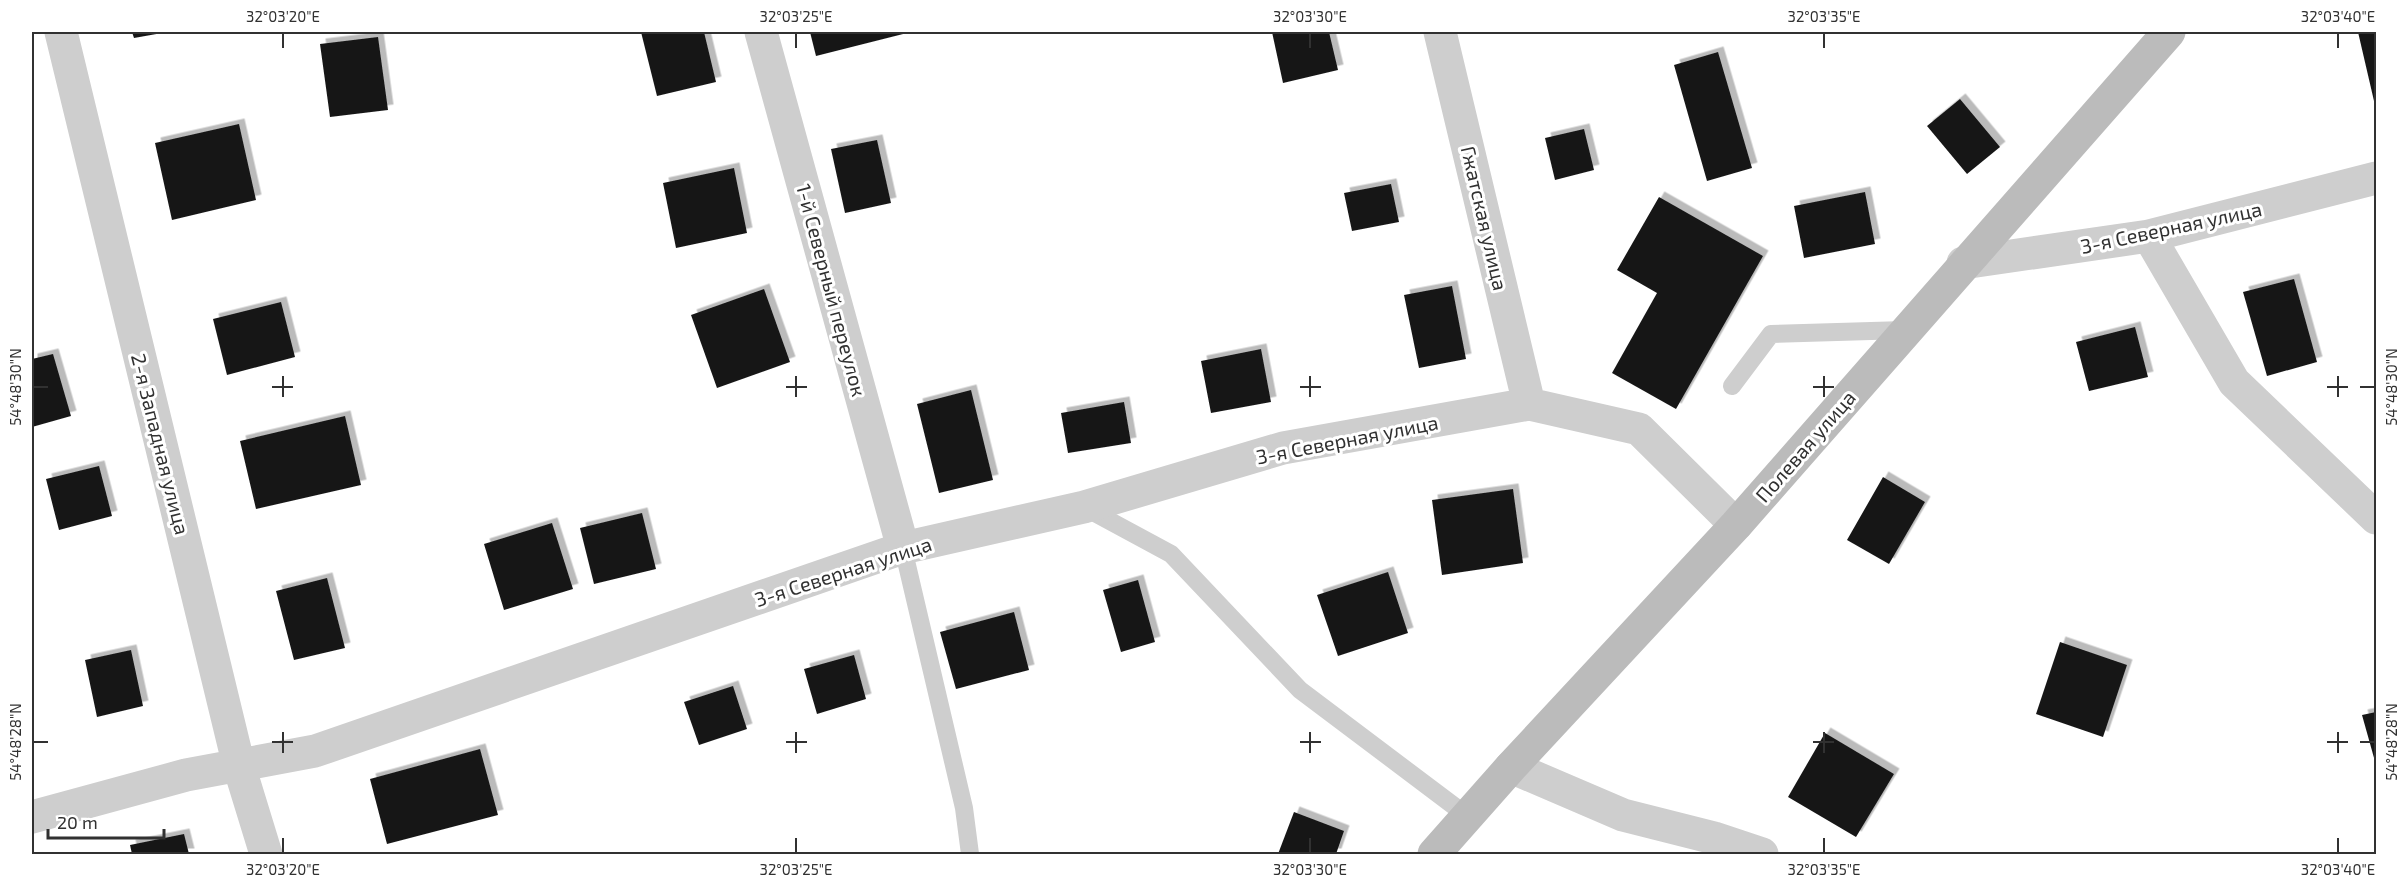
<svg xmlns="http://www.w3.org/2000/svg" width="2408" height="886" font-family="'Exo 2',sans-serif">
  <defs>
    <filter id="shadow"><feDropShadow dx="5.5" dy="-5.5" stdDeviation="0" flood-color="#0004"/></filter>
  </defs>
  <rect width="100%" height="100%" fill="#fff"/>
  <path fill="#181818" filter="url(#shadow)" d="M132,32H162V33L134,38Z
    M641,32H704L716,82L657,96Z
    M810,32H911L816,56Z
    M1272,32H1329L1338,70L1283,83Z
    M2358,32H2376V100L2374,101Z
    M378,37L388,110L330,117L320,44Z
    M1718,52L1752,168L1707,181L1674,65Z
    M1960,99L2000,147L1967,174L1927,126Z
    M239,124L256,200L172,220L155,143Z
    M1584,129L1594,170L1555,180L1545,138Z
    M877,140L891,203L845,213L831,149Z
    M734,168L747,233L676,248L663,183Z
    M1391,184L1399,222L1352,231L1344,193Z
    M1865,192L1875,244L1804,258L1794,206Z
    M1659,197L1763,256L1676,409L1612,373L1657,293L1617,270Z
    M2294,279L2317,362L2267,376L2243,292Z
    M1452,286L1466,359L1419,368L1404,295Z
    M764,289L790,362L717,388L691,315Z
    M281,302L295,357L227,375L213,319Z
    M2135,327L2148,377L2089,391L2076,342Z
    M1261,349L1271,402L1211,413L1201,361Z
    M53,354L71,416L32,427V359Z
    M971,390L993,480L939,493L917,404Z
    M1124,402L1131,443L1068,453L1061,413Z
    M345,416L361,485L256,509L240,441Z
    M99,466L112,516L59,530L46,479Z
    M1883,477L1925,502L1889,564L1847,540Z
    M1513,489L1523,563L1442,575L1432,500Z
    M642,513L656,569L594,584L580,528Z
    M552,523L573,589L504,610L484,544Z
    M1388,572L1408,633L1338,656L1317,595Z
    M327,578L345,648L294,660L276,591Z
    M1138,580L1155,642L1121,652L1103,590Z
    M1014,612L1029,670L956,689L940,632Z
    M2060,642L2127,665L2103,737L2036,714Z
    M131,650L143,706L97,717L85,660Z
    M854,655L866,699L817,714L804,669Z
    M733,686L747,729L699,745L684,702Z
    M2376,712V765L2362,715Z
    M1825,733L1894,774L1856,837L1788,797Z
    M480,749L498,815L387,844L370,779Z
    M1294,812L1344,831L1336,854H1278Z
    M184,834L189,854H132L130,845Z"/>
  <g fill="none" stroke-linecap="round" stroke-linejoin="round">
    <path stroke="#cecece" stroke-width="18" d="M1732,386L1771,334L1905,330
      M1084,507L1171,554L1300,690L1466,815
      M903,548L964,808L970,854"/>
    <path stroke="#cecece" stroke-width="33" d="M61,32L239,766L266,854
      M761,32L903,548
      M1440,32L1529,404
      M2149,236L2234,382L2376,518
      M1963,263L2149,236L2376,178
      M1511,767L1623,815L1714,838L1762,854
      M32,817L186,775L315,751L903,548L1084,507L1283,448L1529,404L1639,429L1736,525"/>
    <path stroke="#bbb" stroke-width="33" d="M1434,854L1511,767L1736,525L2169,32"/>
  </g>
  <path fill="none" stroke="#313131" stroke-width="2" d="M283,33V48M796,33V48M1310,33V48M1824,33V48M2338,33V48M283,376V397M796,376V397M1310,376V397M1824,376V397M2338,376V397M33,387H48M272,387H293M786,387H807M1300,387H1321M1813,387H1834M2327,387H2348M2360,387H2375M283,732V753M796,732V753M1310,732V753M1824,732V753M2338,732V753M33,742H48M272,742H293M786,742H807M1300,742H1321M1813,742H1834M2327,742H2348M2360,742H2375M283,838V853M796,838V853M1310,838V853M1824,838V853M2338,838V853"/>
  <g text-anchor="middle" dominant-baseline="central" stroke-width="6" stroke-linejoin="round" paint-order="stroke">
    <g font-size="20" fill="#313131" stroke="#fff">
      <text transform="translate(1485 218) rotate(77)">Гжатская улица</text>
      <text transform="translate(2171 227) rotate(-12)">3-я Северная улица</text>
      <text transform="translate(832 290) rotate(75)">1-й Северный переулок</text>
      <text transform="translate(1347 439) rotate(-11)">3-я Северная улица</text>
      <text transform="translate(161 444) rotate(76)">2-я Западная улица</text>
      <text transform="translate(1805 446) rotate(-49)">Полевая улица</text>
      <text transform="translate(843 571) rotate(-18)">3-я Северная улица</text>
    </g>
  </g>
  <rect width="2408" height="886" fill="none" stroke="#ffffff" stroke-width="66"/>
  <path d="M48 829v9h116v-9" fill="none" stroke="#313131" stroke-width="3"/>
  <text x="57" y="829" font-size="18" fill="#313131" stroke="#ffffff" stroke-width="4.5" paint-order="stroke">20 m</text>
  <rect x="33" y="33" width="2342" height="820" fill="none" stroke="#313131" stroke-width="2"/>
  <g font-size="15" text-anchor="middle" fill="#313131">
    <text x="283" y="22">32°03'20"E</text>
    <text x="796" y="22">32°03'25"E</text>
    <text x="1310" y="22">32°03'30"E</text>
    <text x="1824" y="22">32°03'35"E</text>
    <text x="2338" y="22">32°03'40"E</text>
    <text transform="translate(16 387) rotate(-90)" y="5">54°48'30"N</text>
    <text transform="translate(2392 387) rotate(-90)" y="5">54°48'30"N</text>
    <text transform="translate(16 742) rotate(-90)" y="5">54°48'28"N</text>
    <text transform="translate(2392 742) rotate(-90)" y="5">54°48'28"N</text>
    <text x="283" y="875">32°03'20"E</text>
    <text x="796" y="875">32°03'25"E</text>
    <text x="1310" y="875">32°03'30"E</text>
    <text x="1824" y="875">32°03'35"E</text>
    <text x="2338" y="875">32°03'40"E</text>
  </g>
</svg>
